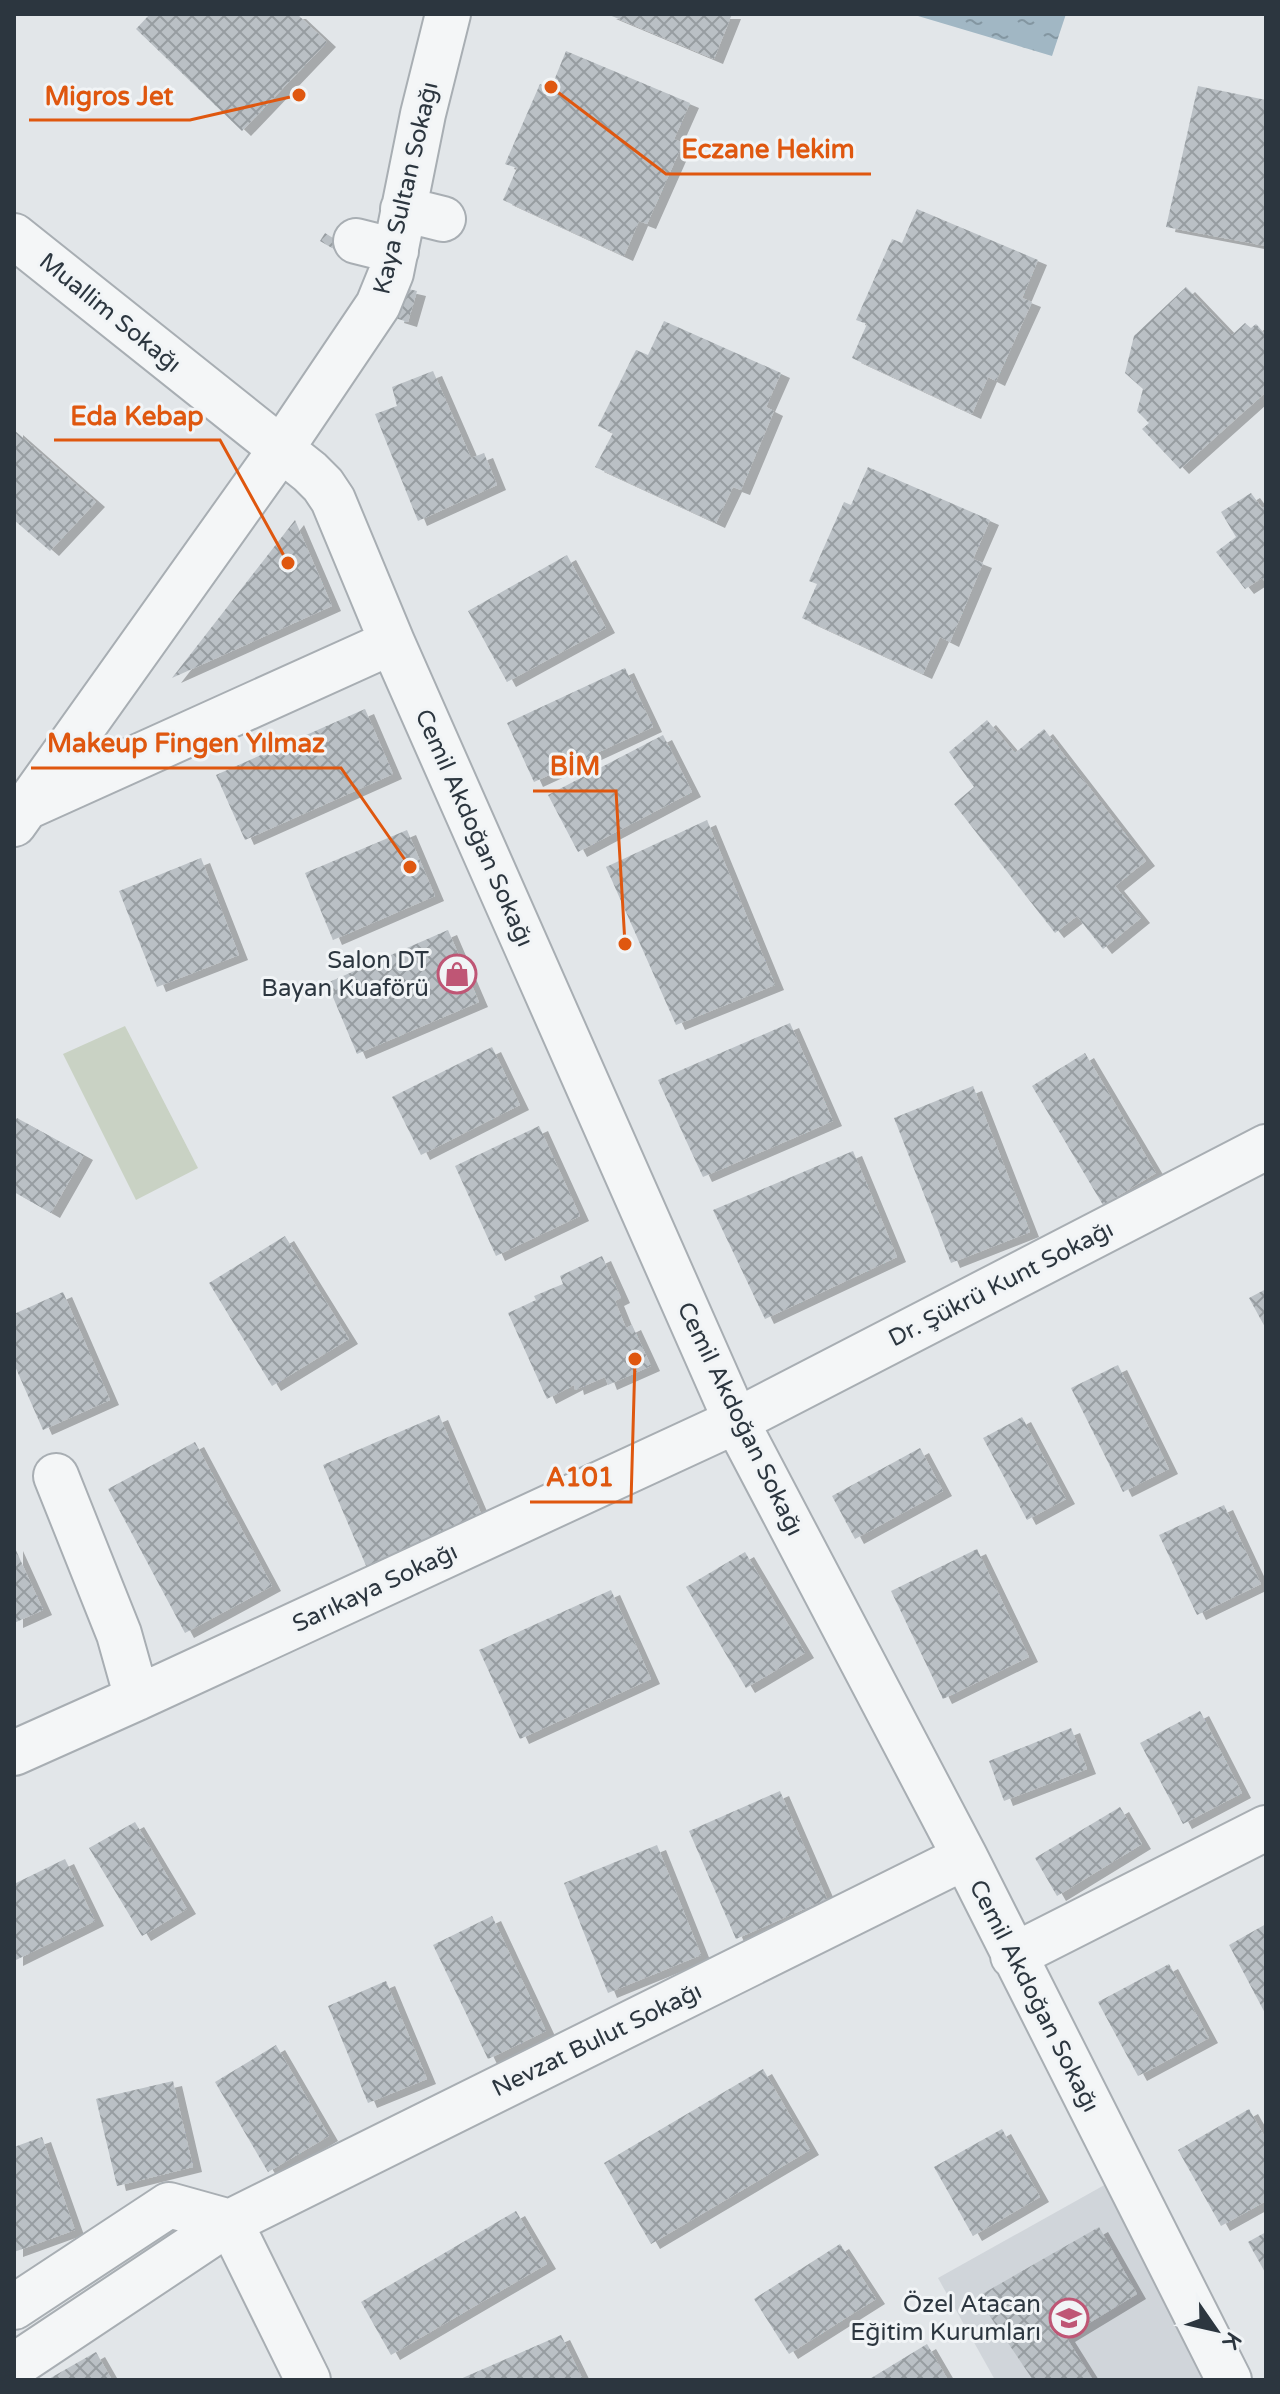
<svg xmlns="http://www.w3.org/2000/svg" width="1280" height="2394" font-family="'Varela Round',sans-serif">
  <defs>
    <pattern id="water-ripples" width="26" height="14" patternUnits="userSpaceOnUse" patternTransform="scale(2)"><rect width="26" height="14" fill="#a1b7c4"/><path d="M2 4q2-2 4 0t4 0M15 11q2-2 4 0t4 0" fill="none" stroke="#8396a1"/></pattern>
    <pattern id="building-cross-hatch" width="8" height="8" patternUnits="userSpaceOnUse" patternTransform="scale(2)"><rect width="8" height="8" fill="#bac0c5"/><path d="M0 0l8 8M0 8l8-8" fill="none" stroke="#979da1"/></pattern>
    <filter id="shadow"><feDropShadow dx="9" dy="5" stdDeviation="0" flood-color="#0004"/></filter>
  </defs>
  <rect width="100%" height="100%" fill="#e2e6e9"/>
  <path fill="#d0d5da" d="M1108,2183L1209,2380H995L938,2278Z"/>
  <path fill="#c9d2c4" d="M125,1026L198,1168L136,1200L63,1054Z"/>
  <path fill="url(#water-ripples)" d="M918,14H1066L1052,56L918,16Z"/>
  <path fill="url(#building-cross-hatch)" filter="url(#shadow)" d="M150,14H297L327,42L242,131L136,29Z
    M607,14H732L714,59Z
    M566,51L690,103L674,139L683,143L647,224L639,221L624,256L503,200L517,168L505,164L540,84L551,88Z
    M1198,86L1266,100V246L1166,227Z
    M917,209L1038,260L1022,298L1032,302L996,381L988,377L972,414L852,358L867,324L856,320L892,239L902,243Z
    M325,233L336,240L332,248L320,241Z
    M1186,287L1232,335L1245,323L1251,328L1256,324L1266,335V392L1180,469L1142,429L1149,423L1137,411L1143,389L1125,373L1134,336Z
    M404,288L417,291L408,322L395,318Z
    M664,321L781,373L766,407L774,411L741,490L733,487L716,523L595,467L613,433L598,426L636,350L648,355Z
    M433,371L471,458L484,453L497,485L418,521L375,414L397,406L392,387Z
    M14,430L96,502L50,551L14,520Z
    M868,467L990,520L973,559L983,563L950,642L940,637L923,674L802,618L817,584L809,581L844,502L851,505Z
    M1251,493L1262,508L1266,506V583L1262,578L1245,589L1216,552L1236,537L1221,512Z
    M295,520L332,606L172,678Z
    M567,555L606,628L507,682L468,611Z
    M625,668L653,727L534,782L507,723Z
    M365,709L393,774L245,840L216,775Z
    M987,720L1015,753L1044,729L1146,861L1115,886L1141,918L1103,949L1077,916L1055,933L954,804L974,787L949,752Z
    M663,735L692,792L578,852L548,795Z
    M707,820L775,985L676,1025L606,867Z
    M407,830L435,896L333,940L305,873Z
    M201,858L239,955L157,987L119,891Z
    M448,930L479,1002L357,1054L327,983Z
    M790,1023L833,1121L703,1177L658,1080Z
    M492,1047L520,1105L421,1155L392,1097Z
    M1085,1053L1156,1173L1103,1205L1032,1086Z
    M973,1086L1030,1232L951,1263L894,1118Z
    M17,1118L84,1155L51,1213L14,1192V1123Z
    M539,1126L580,1216L496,1256L455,1166Z
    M853,1151L897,1257L765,1319L713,1210Z
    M285,1236L349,1339L272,1386L209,1283Z
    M602,1256L621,1298L615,1301L626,1328L632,1325L651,1366L608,1385L605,1377L575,1390L574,1385L547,1399L508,1313L536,1300L534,1296L563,1284L560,1276Z
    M1266,1289V1329L1249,1298Z
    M63,1292L110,1400L43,1430L14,1364V1314Z
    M1118,1365L1169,1469L1123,1492L1071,1388Z
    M439,1415L483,1518L367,1568L323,1465Z
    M1022,1417L1066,1499L1027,1520L983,1438Z
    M195,1442L272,1586L185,1633L108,1489Z
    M920,1448L943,1491L855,1539L832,1496Z
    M1224,1505L1261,1584L1197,1615L1159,1535Z
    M14,1546L43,1610L14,1623Z
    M977,1549L1029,1657L943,1699L891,1591Z
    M745,1552L805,1653L746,1688L686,1587Z
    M611,1590L651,1679L520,1739L479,1650Z
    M1200,1711L1242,1793L1183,1824L1140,1743Z
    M1071,1728L1087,1769L1004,1801L989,1761Z
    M780,1791L827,1899L736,1939L689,1831Z
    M1120,1807L1142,1844L1057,1896L1035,1858Z
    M135,1822L187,1909L142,1936L89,1848Z
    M657,1845L701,1955L608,1993L564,1883Z
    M65,1859L95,1921L14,1961V1884Z
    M492,1916L546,2031L488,2059L433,1945Z
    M1266,1924V2015L1229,1945Z
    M1169,1964L1209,2038L1138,2076L1098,2002Z
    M386,1981L427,2079L368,2103L328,2006Z
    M276,2045L329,2136L268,2172L215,2082Z
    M763,2069L810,2150L651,2244L604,2163Z
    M173,2081L193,2167L117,2186L96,2099Z
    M1249,2109L1266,2139V2201L1221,2226L1178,2150Z
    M1002,2129L1040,2197L973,2236L934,2167Z
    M42,2137L75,2230L14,2252V2147Z
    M516,2211L547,2264L391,2355L361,2302Z
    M1099,2227L1137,2294L1066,2337L1093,2380H1033L977,2297Z
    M1266,2232V2274L1248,2242Z
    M840,2244L876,2299L789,2354L754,2299Z
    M561,2335L583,2380H458Z
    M927,2344L948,2380H868Z
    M96,2352L112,2380H47Z"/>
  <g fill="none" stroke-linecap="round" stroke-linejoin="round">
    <defs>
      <path id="minor" d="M403,209L443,219
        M14,236L310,472L323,485L333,500L392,642L736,1421L965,1857L1229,2380
        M356,241L396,251
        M27,807L392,642
        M14,824L281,449L378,305L391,273L423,114L448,14
        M56,1476L119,1634L137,1698
        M14,1753L137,1698L736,1421L1266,1147
        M1013,1956L1266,1828
        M14,2307L169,2205L230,2222L308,2380
        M14,2366L230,2222L965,1857"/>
    </defs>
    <use href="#minor" stroke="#a8aeb3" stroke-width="48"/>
    <use href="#minor" stroke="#f4f6f7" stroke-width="44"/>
  </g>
  <defs>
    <symbol id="shop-ring" viewBox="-11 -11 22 22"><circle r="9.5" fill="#f1f4f6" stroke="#bf5675" stroke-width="1.5"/><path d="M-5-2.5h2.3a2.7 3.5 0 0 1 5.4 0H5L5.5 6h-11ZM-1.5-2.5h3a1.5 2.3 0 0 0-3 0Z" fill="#bf5675"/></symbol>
    <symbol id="school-ring" viewBox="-11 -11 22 22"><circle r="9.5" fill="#f1f4f6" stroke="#bf5675" stroke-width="1.5"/><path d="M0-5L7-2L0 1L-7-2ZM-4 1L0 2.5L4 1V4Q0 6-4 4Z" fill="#bf5675"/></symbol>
  </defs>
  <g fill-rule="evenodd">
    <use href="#shop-ring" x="435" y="952" width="44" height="44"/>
    <use href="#school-ring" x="1047" y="2296" width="44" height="44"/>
  </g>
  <g text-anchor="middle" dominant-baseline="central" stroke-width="6" stroke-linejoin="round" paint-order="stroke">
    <g font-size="24" fill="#2c363f" stroke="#f1f4f6">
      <text transform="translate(406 188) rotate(-77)">Kaya Sultan Sokağı</text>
      <text transform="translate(110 313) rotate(39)">Muallim Sokağı</text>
      <text transform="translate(474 828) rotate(66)">Cemil Akdoğan Sokağı</text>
      <text transform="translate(1001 1284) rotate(-27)">Dr. Şükrü Kunt Sokağı</text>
      <text transform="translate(740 1419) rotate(64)">Cemil Akdoğan Sokağı</text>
      <text transform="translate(375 1588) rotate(-25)">Sarıkaya Sokağı</text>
      <text transform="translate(1034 1996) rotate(63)">Cemil Akdoğan Sokağı</text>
      <text transform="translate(597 2040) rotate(-26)">Nevzat Bulut Sokağı</text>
    </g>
    <g font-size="24" fill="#2c363f" stroke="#f1f4f6" text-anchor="end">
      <text x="429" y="960">Salon DT<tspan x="429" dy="28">Bayan Kuaförü</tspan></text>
      <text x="1041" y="2304">Özel Atacan<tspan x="1041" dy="28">Eğitim Kurumları</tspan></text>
    </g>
  </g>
  <path fill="none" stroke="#df570f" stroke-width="3" d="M299 95L190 120H29M551 87L666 174H871M288 563L220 440H54M410 867L341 768H31M625 944L616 791H533M635 1359L631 1502H530"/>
  <g fill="#df570f" stroke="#f1f4f6" stroke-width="3">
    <circle cx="299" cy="95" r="8"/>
    <circle cx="551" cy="87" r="8"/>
    <circle cx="288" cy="563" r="8"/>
    <circle cx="410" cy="867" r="8"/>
    <circle cx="625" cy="944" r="8"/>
    <circle cx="635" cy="1359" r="8"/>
  </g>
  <g font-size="26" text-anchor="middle" font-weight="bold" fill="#df570f" stroke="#f1f4f6" stroke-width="6" stroke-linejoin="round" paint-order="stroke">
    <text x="109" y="105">Migros Jet</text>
    <text x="768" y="158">Eczane Hekim</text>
    <text x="137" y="425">Eda Kebap</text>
    <text x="186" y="752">Makeup Fingen Yılmaz</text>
    <text x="575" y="775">BİM</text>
    <text x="580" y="1486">A101</text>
  </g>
  <rect width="1280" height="2394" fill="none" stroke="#2c363f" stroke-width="32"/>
  <g transform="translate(1216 2330) rotate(124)" stroke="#f1f4f6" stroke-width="6" paint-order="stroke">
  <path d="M0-6L14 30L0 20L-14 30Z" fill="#2c363f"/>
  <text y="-12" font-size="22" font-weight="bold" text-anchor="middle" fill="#2c363f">K</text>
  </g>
</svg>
